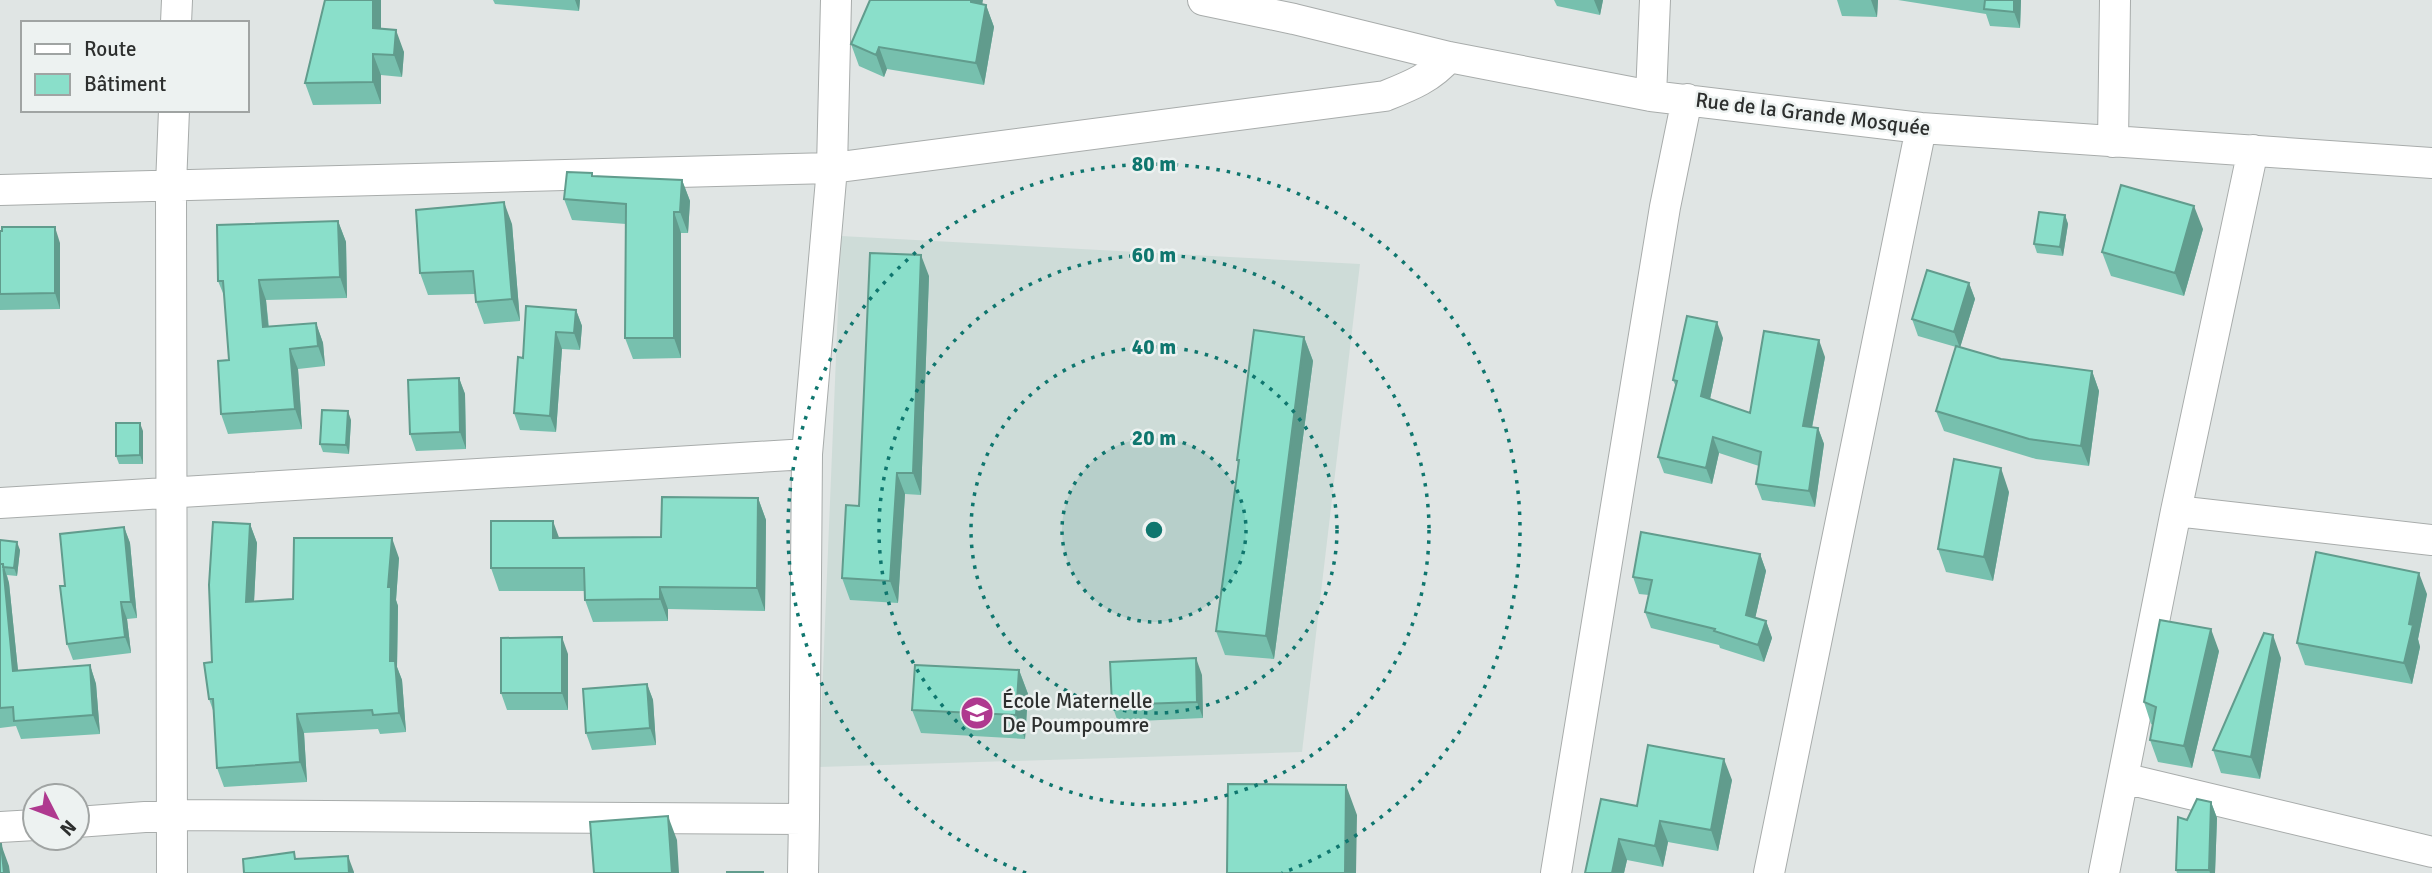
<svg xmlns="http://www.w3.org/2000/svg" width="2432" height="873" font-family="Signika,sans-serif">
  <rect width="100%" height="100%" fill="#e0e5e4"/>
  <path fill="#cedcd8" d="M841,236L1360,264L1302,752L819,767Z"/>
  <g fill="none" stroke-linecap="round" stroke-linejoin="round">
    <defs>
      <path id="minor" d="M1203,0L1294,19L1449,57L1651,96L1921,128L2432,163
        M176,23L177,0
        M1651,96L1655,0
        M2113,142L2115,0
        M0,190L832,168L1385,96C1410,86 1431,78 1449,57
        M0,503L807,454
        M2176,511L2432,540
        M2123,778L2432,852
        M77,822L172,815L804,819L807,454L832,168L836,0
        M0,827L35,825
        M172,873L171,185L174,110
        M803,873L804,819
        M1556,873L1665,207L1687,99
        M1769,873L1921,128
        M2104,873L2176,511L2253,150"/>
    </defs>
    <use href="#minor" stroke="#a8acab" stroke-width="32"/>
    <use href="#minor" stroke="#fff" stroke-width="30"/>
  </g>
  <path fill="#77c0ae" d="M493,0H580L579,11L495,4Z
    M1554,0H1603L1600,15L1557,6Z
    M1837,0H1878L1877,17L1842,16Z
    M1898,0H2021L2020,28L1990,26L1986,14Z
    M982,4L986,5L994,27L984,85L887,69L884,77L859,66L851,44Z
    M381,29L404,52L402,77L381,75V104L313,105L305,83Z
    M593,177L682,180L690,201L688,233H681V358L633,359L625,338L626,224L572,220L564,199Z
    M2065,215L2068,224L2063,256L2037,253L2034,244Z
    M338,221L346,242L347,298L266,300L269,327L316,323L323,343L325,366L298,369L302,429L228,434L221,414L229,360L225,298L218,281Z
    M512,224L520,321L484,324L476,302L475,294L428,295L420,273Z
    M2203,229L2184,296L2111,276L2102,252Z
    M0,231L60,243V309L0,310Z
    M929,276L921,495L905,494L898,603L850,600L842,578L859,506Z
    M1969,283L1975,299L1960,347L2001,359L2092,371L2099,391L2089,466L2036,459L1944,431L1936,411L1956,347L1918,336L1912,319Z
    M576,310L582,326L580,350L562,349L556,432L520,430L514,413L523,358Z
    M1304,337L1313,361L1274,659L1225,655L1216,631L1238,464L1237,460Z
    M1723,338L1710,399L1750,413L1825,357L1812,428H1818L1824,444L1815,507L1762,500L1756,484L1759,466L1719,453L1712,484L1664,473L1658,457L1676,387L1673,380Z
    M459,378L465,394L466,449L416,451L410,434Z
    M351,420L349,454L323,452L320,444Z
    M143,431V464H119L116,456Z
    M2009,492L1993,581L1946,572L1938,549Z
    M758,498L766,520L765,611L668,609V621L593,622L585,600V591H499L491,568L559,538L661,537Z
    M250,524L257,543L254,602L293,599L399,558L396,600L398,606L397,667L402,680L406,732L380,734L378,729L304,733L307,782L224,787L217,768L214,713L209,699L212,662Z
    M124,527L130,543L137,618L127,619L131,653L73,660L67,644L65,586Z
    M0,540L20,550L17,576L7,575L9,583L18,671L90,665L96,684L100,734L21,739L16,726L0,728Z
    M1760,554L1766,571L1755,618L1766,621L1772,638L1764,662L1720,648L1719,645L1651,628L1645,612L1649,595L1639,594L1633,577Z
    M2427,594L2418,639L2420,647L2412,684L2305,665L2297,643Z
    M2219,651L2192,768L2158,762L2150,740L2153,725L2151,724L2144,702Z
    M568,654V710H507L501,693Z
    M2281,658L2260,779L2221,773L2213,750Z
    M1019,670L1028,694L1025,739L921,733L912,710Z
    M1202,675L1203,718L1118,722L1112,705Z
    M647,684L653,700L656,745L592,750L586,733Z
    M1732,780L1718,851L1668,842L1663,867L1627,860L1624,873H1585L1637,806Z
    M2211,802L2217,818L2215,873H2177L2176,870L2187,820Z"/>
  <path fill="#619c8d" d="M373,0H381V50L373,28Z
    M575,0H580L579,11Z
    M971,0H983L979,24L971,2Z
    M1594,0H1603L1600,15Z
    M1871,0H1878L1877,17Z
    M2014,0H2021L2020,28L2014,12Z
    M986,5L994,27L984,85L976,63Z
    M396,30L404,52L402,77L394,55Z
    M879,47L887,69L884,77L876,55Z
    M373,54L381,75V104L373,82Z
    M682,180L690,201L688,233L680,212Z
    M504,202L512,224L520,321L512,299Z
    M2194,206L2203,229L2184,296L2175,273Z
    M674,212L681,233V358L674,338Z
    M2065,215L2068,224L2063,256L2060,247Z
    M338,221L346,242L347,298L340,277Z
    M55,227L60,243V309L55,293Z
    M921,255L929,276L921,495L913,473Z
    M259,280L266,300L270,347L263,327Z
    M1969,283L1975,299L1960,348L1954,332Z
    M576,310L582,326L580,350L574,333Z
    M1717,322L1723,338L1707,413L1701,396Z
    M316,323L323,343L325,366L318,346Z
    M556,332L562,349L556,432L550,416Z
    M1304,337L1313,361L1274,659L1266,636Z
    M1819,340L1825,357L1809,443L1803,426Z
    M290,349L298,369L302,429L295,409Z
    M2092,371L2099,391L2089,466L2081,446Z
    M459,378L465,394L466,449L460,432Z
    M348,411L351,420L349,454L346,445Z
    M140,423L143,431V464L140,455Z
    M1818,428L1824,444L1815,507L1809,491Z
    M1713,437L1719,453L1712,484L1706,468Z
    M2001,468L2009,492L1993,581L1984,557Z
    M897,473L905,494L898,603L890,581Z
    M758,498L766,520L765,611L757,588Z
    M553,521L561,543L553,538Z
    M250,524L257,543L253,621L246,602Z
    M124,527L130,543L137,618L131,602Z
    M392,538L399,558L396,600L398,606L397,667L402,680L406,732L399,713L390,661L388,587Z
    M17,542L20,550L17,576L14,568Z
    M1760,554L1766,571L1752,632L1746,615Z
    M3,564L9,583L20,690L13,671Z
    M2419,573L2427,594L2418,639L2420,647L2412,684L2404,663L2409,624Z
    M660,587L668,609V621L660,599Z
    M121,602L127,619L131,653L125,637Z
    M1766,621L1772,638L1764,662L1758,645Z
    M2211,629L2219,651L2192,768L2184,746Z
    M2273,635L2281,658L2260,779L2251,757Z
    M562,637L568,654V710L562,693Z
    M1196,658L1202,675L1203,718L1197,702Z
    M90,665L96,684L100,734L93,715Z
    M1019,670L1028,694L1025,739L1016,715Z
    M647,684L653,700L656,745L650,728Z
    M297,714L304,733L307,782L300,762Z
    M1724,759L1732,780L1718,851L1711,830Z
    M1346,785L1357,815L1356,873H1345Z
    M2211,802L2217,818L2215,873H2210L2209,870Z
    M668,816L677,840L679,873H672Z
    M1660,821L1668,842L1663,867L1655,846Z
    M1619,839L1627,860L1624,873H1612Z
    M1,844L9,866L10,873H4Z
    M348,856L354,872V873H349Z"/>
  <path fill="#8adfca" stroke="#619c8d" stroke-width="2" d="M325,0H373V28L396,30L394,55L373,54V82L305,83Z
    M870,0H971V2L986,5L976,63L879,47L876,55L851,44Z
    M1985,0H2014V12L1984,9Z
    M567,172L592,173V176L682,180L680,212H674V338H625L626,204L564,199Z
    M2121,185L2194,206L2175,273L2102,252Z
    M504,202L512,299L476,302L473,271L420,273L416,210Z
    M2039,212L2065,215L2060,247L2034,244Z
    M338,221L340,277L259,280L263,327L316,323L318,346L290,349L295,409L221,414L218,361L229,360L223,281H218L217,225Z
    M2,227H55V293L0,294V231H2Z
    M870,253L921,255L913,473H897L890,581L842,578L846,505L859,506Z
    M1927,270L1969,283L1954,332L1912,319Z
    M526,306L576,310L574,333L556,332L550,416L514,413L518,357L523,358Z
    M1687,316L1717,322L1701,396L1750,413L1764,331L1819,340L1803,426L1818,428L1809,491L1756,484L1761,452L1713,437L1706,468L1658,457L1677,381L1673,380Z
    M1254,330L1304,337L1266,636L1216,631L1239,460H1237Z
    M1956,346L2001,359L2092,371L2081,446L2029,439L1936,411Z
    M459,378L460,432L410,434L408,380Z
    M322,410L348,411L346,445L320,444Z
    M116,423H140V455L116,456Z
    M1954,459L2001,468L1984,557L1938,549Z
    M662,497L758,498L757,588L660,587V599L585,600L584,568H491V521H553V538L661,537Z
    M213,522L250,524L246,602L293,599L294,538H392L388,587H391L390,661H395L399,713L373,715L372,710L297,714L300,762L217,768L213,699H209L204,663L212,662L209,585Z
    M124,527L131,602H121L125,637L67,644L60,586H65L60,534Z
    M1641,532L1760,554L1746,615L1766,621L1758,645L1714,631L1715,629L1645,612L1652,580L1633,577Z
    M0,540L17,542L14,568L3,567V564H0Z
    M2316,552L2419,573L2409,624L2413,625L2404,663L2297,643Z
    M0,564H3L13,671L90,665L93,715L14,721L13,707L0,708Z
    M2160,620L2211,629L2184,746L2150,740L2156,707L2144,702Z
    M2264,633L2273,635L2251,757L2213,750Z
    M562,637V693H501V638Z
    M1196,658L1197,702L1112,705L1110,662Z
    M915,665L1019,670L1016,715L912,710Z
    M647,684L650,728L586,733L583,689Z
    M1648,745L1724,759L1711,830L1660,821L1655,846L1619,839L1612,873H1585L1601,799L1637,806Z
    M1228,784L1346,785L1345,873H1227Z
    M2197,799L2211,802L2209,870H2176L2178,817L2187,820Z
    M668,816L672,873H594L590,822Z
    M0,844H1L4,873H0Z
    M294,852L295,859L348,856L349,873H244L243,859Z
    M727,872H763V873H727Z"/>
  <circle cx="1154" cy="530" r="92" fill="#0f766e" fill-opacity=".12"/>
  <g fill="none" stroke="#0f766e" stroke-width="3.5" stroke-dasharray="3.5 7">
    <circle cx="1154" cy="530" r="92"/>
    <circle cx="1154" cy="530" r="183"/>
    <circle cx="1154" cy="530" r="275"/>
    <path d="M1026 873A366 366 0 1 1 1282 873"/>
  </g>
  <defs>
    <symbol id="school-disc" viewBox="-11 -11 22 22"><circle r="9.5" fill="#af398f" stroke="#edf2f1"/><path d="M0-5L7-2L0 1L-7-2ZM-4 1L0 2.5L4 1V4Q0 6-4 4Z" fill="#fff"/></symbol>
  </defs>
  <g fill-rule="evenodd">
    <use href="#school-disc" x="958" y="694" width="38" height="38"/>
  </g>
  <g text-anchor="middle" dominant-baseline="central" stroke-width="5" stroke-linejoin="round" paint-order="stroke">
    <g font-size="21" fill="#2d2f2e" stroke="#edf2f1">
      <text transform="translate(1813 114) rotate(7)">Rue de la Grande Mosquée</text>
    </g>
    <g font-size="21" fill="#2d2f2e" stroke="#edf2f1" text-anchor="start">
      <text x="1002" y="701">École Maternelle<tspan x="1002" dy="24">De Poumpoumre</tspan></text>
    </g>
  </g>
  <circle cx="1154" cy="530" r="10" fill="#0f766e" stroke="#edf2f1" stroke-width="3.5"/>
  <g font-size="21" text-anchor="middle" font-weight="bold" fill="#0f766e" stroke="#edf2f1" stroke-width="5" stroke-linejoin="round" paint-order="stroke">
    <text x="1154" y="171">80 m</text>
    <text x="1154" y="262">60 m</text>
    <text x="1154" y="354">40 m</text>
    <text x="1154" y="445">20 m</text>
  </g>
  <rect x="21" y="21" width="228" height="91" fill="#edf2f1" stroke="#a0a4a3" stroke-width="2"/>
  <rect x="35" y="44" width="35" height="10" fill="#ffffff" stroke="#a0a4a3" stroke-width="2"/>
  <text x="84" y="56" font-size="21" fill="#2d2f2e">Route</text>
  <rect x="35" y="74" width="35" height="21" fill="#8adfca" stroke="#a0a4a3" stroke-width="2"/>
  <text x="84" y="91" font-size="21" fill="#2d2f2e">Bâtiment</text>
  <g transform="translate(56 817) rotate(132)"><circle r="33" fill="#edf2f1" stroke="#a0a4a3" stroke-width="2"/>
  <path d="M0-5L12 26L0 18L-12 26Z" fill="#af398f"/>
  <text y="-10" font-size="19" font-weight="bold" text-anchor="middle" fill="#2d2f2e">N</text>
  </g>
</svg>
